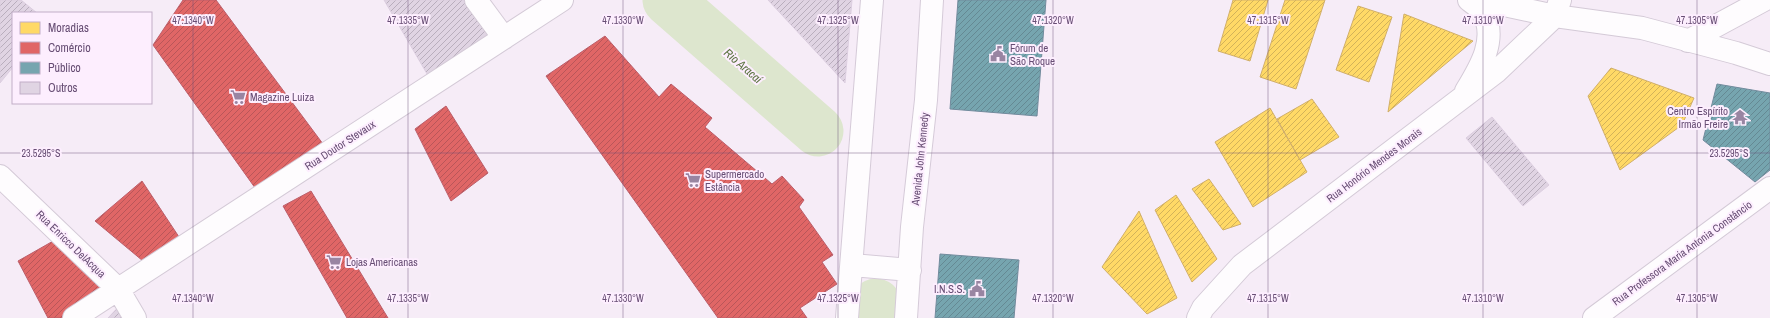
<svg xmlns="http://www.w3.org/2000/svg" width="1770" height="318" font-family="'Archivo Narrow',sans-serif">
  <defs>
    <pattern id="homes-hatch" width="6" height="6" patternUnits="userSpaceOnUse"><rect width="6" height="6" fill="#ffd966"/><path d="M-1 1l2-2M0 6l6-6M5 7l2-2" fill="none" stroke="#d2b259"/></pattern>
    <pattern id="shops-hatch" width="6" height="6" patternUnits="userSpaceOnUse"><rect width="6" height="6" fill="#e06666"/><path d="M-1 1l2-2M0 6l6-6M5 7l2-2" fill="none" stroke="#b95659"/></pattern>
    <pattern id="public-hatch" width="6" height="6" patternUnits="userSpaceOnUse"><rect width="6" height="6" fill="#76a5af"/><path d="M-1 1l2-2M0 6l6-6M5 7l2-2" fill="none" stroke="#658993"/></pattern>
    <pattern id="building-hatch" width="6" height="6" patternUnits="userSpaceOnUse"><rect width="6" height="6" fill="#e0d4e3"/><path d="M-1 1l2-2M0 6l6-6M5 7l2-2" fill="none" stroke="#b9aebd"/></pattern>
  </defs>
  <rect width="100%" height="100%" fill="#f6ecf7"/>
  <path fill="url(#homes-hatch)" stroke="#d1af6a" d="M1233,0H1268L1250,61L1218,51Z
    M1285,0H1325L1296,89L1260,77Z
    M1358,6L1392,17L1369,82L1336,70Z
    M1404,14L1473,41L1388,112Z
    M1611,68L1694,98L1682,125L1620,170L1588,96Z
    M1312,99L1339,137L1300,160L1277,119Z
    M1270,108L1307,172L1253,207L1215,142Z
    M1209,179L1241,224L1223,230L1192,189Z
    M1176,195L1217,259L1192,282L1155,210Z
    M1139,211L1177,298L1147,314L1102,267Z"/>
  <path fill="url(#shops-hatch)" stroke="#bc5e6a" d="M183,0H216L326,148L258,192L153,45Z
    M605,36L659,97L671,84L712,118L705,127L772,184L782,176L804,200L799,207L833,255L822,262L837,284L800,308L807,318H718L546,76Z
    M446,106L488,173L451,201L415,129Z
    M142,181L183,243L149,266L95,221Z
    M311,191L388,318H347L283,206Z
    M62,236L118,289L74,318H48L18,261Z"/>
  <path fill="url(#public-hatch)" stroke="#728b9d" d="M958,0H1046L1037,116L950,109Z
    M1717,84L1770,93V170L1755,182L1703,140Z
    M940,254L1019,260L1014,318H935Z"/>
  <g fill="none" stroke-linecap="round" stroke-linejoin="round">
    <path stroke="#dde6ce" stroke-width="51" d="M668,0L818,131
      M874,318L876,304"/>
  </g>
  <path fill="url(#building-hatch)" stroke="#dccee0" d="M0,0H21L37,13H13V67L0,83Z
    M384,0H471L499,38L430,79Z
    M768,0H852L845,83Z
    M1492,117L1549,185L1523,206L1466,138Z
    M124,301L135,318H108Z"/>
  <g fill="none" stroke-linecap="round" stroke-linejoin="round">
    <defs>
      <path id="street" d="M476,0L504,38
        M1481,0L1555,16L1642,28L1736,53L1770,64
        M1688,41L1764,0
        M1466,91C1480,68 1498,39 1483,12C1480,8 1473,3 1469,0
        M0,176L118,289L135,318
        M74,318L562,0
        M1198,318L1203,308L1242,265L1496,72L1555,16L1560,0
        M1594,318L1770,188"/>
      <path id="secondary" d="M852,265L910,270
        M847,318L872,0
        M906,318L912,227L926,100L932,0"/>
    </defs>
    <use href="#street" stroke="#d4cad7" stroke-width="24"/>
    <use href="#secondary" stroke="#d5cad8" stroke-width="24"/>
    <use href="#street" stroke="#fefcfe" stroke-width="22"/>
    <use href="#secondary" stroke="#fefcfe" stroke-width="22"/>
  </g>
  <path fill="none" stroke="#674d74" stroke-width="1" stroke-opacity="0.45" d="M193,0V318M408,0V318M623,0V318M838,0V318M1053,0V318M1268,0V318M1483,0V318M1697,0V318M0,153H1770"/>
  <defs>
    <symbol id="civic-bare" viewBox="-9 -9 18 18"><path d="M-.6-6.5H3V-4.5H.6V-3L4-1V1h2V6H-6V1h2V-1L-.6-3ZM-1.2 2.5V6h2.4V2.5Z" fill="#9985a2" stroke="#fdeefe" stroke-width="2.5" paint-order="stroke"/></symbol>
    <symbol id="supermarket-bare" viewBox="-9 -9 18 18"><path d="M-6-5.5h2.5l.6 2H6L4.5 2H-2.5L-4.4-4H-6ZM-1.5 3.2a1.3 1.3 0 1 0 .1 0ZM3 3.2a1.3 1.3 0 1 0 .1 0Z" fill="#9985a2" stroke="#fdeefe" stroke-width="2.5" paint-order="stroke"/></symbol>
    <symbol id="temple-bare" viewBox="-9 -9 18 18"><path d="M0-6L5-2H3V0L6.5 2.5H4V6H1.5V3h-3V6H-4V2.5H-6.5L-3 0V-2H-5Z" fill="#9985a2" stroke="#fdeefe" stroke-width="2.5" paint-order="stroke"/></symbol>
  </defs>
  <g fill-rule="evenodd">
    <use href="#civic-bare" x="987" y="43" width="22" height="22"/>
    <use href="#supermarket-bare" x="227" y="86" width="22" height="22"/>
    <use href="#temple-bare" x="1729" y="106" width="22" height="22"/>
    <use href="#supermarket-bare" x="682" y="169" width="22" height="22"/>
    <use href="#supermarket-bare" x="323" y="251" width="22" height="22"/>
    <use href="#civic-bare" x="966" y="278" width="22" height="22"/>
  </g>
  <g text-anchor="middle" dominant-baseline="central" stroke-width="4" stroke-linejoin="round" paint-order="stroke">
    <g font-size="11" fill="#674d74" stroke="#fdeefe" text-anchor="start">
      <text x="1010" y="48">Fórum de<tspan x="1010" dy="13">São Roque</tspan></text>
      <text x="250" y="97">Magazine Luiza</text>
      <text x="1728" y="111" text-anchor="end">Centro Espírito<tspan x="1728" dy="13">Irmão Freire</tspan></text>
      <text x="705" y="174">Supermercado<tspan x="705" dy="13">Estância</tspan></text>
      <text x="346" y="262">Lojas Americanas</text>
      <text x="965" y="289" text-anchor="end">I.N.S.S.</text>
    </g>
    <g font-size="11" fill="#674d74" stroke="#fdeefe">
      <text transform="translate(340 145) rotate(-33)">Rua Doutor Stevaux</text>
      <text transform="translate(920 159) rotate(-84)">Avenida John Kennedy</text>
      <text transform="translate(1374 165) rotate(-37)">Rua Honório Mendes Morais</text>
      <text transform="translate(71 244) rotate(44)">Rua Enricco DelAcqua</text>
      <text transform="translate(1682 253) rotate(-36)">Rua Professora Maria Antonia Constâncio</text>
    </g>
    <g font-size="12" font-style="italic" fill="#59723e" stroke="#fdeefe">
      <text transform="translate(743 66) rotate(41)">Rio Aracaí</text>
    </g>
  </g>
  <g font-size="10" text-anchor="middle" fill="#674d74" stroke="#fdeefe" stroke-width="4" stroke-linejoin="round" paint-order="stroke">
    <text x="193" y="24">47.1340°W</text>
    <text x="408" y="24">47.1335°W</text>
    <text x="623" y="24">47.1330°W</text>
    <text x="838" y="24">47.1325°W</text>
    <text x="1053" y="24">47.1320°W</text>
    <text x="1268" y="24">47.1315°W</text>
    <text x="1483" y="24">47.1310°W</text>
    <text x="1697" y="24">47.1305°W</text>
    <text x="41" y="157">23.5295°S</text>
    <text x="1729" y="157">23.5295°S</text>
    <text x="193" y="302">47.1340°W</text>
    <text x="408" y="302">47.1335°W</text>
    <text x="623" y="302">47.1330°W</text>
    <text x="838" y="302">47.1325°W</text>
    <text x="1053" y="302">47.1320°W</text>
    <text x="1268" y="302">47.1315°W</text>
    <text x="1483" y="302">47.1310°W</text>
    <text x="1697" y="302">47.1305°W</text>
  </g>
  <rect x="12" y="12" width="140" height="92" fill="#fdeefe" stroke="#c1aec7"/>
  <rect x="20" y="22" width="20" height="12" fill="#ffd966" stroke="#c1aec7"/>
  <text x="48" y="32" font-size="12" fill="#674d74">Moradias</text>
  <rect x="20" y="42" width="20" height="12" fill="#e06666" stroke="#c1aec7"/>
  <text x="48" y="52" font-size="12" fill="#674d74">Comércio</text>
  <rect x="20" y="62" width="20" height="12" fill="#76a5af" stroke="#c1aec7"/>
  <text x="48" y="72" font-size="12" fill="#674d74">Público</text>
  <rect x="20" y="82" width="20" height="12" fill="#e0d4e3" stroke="#c1aec7"/>
  <text x="48" y="92" font-size="12" fill="#674d74">Outros</text>
</svg>
